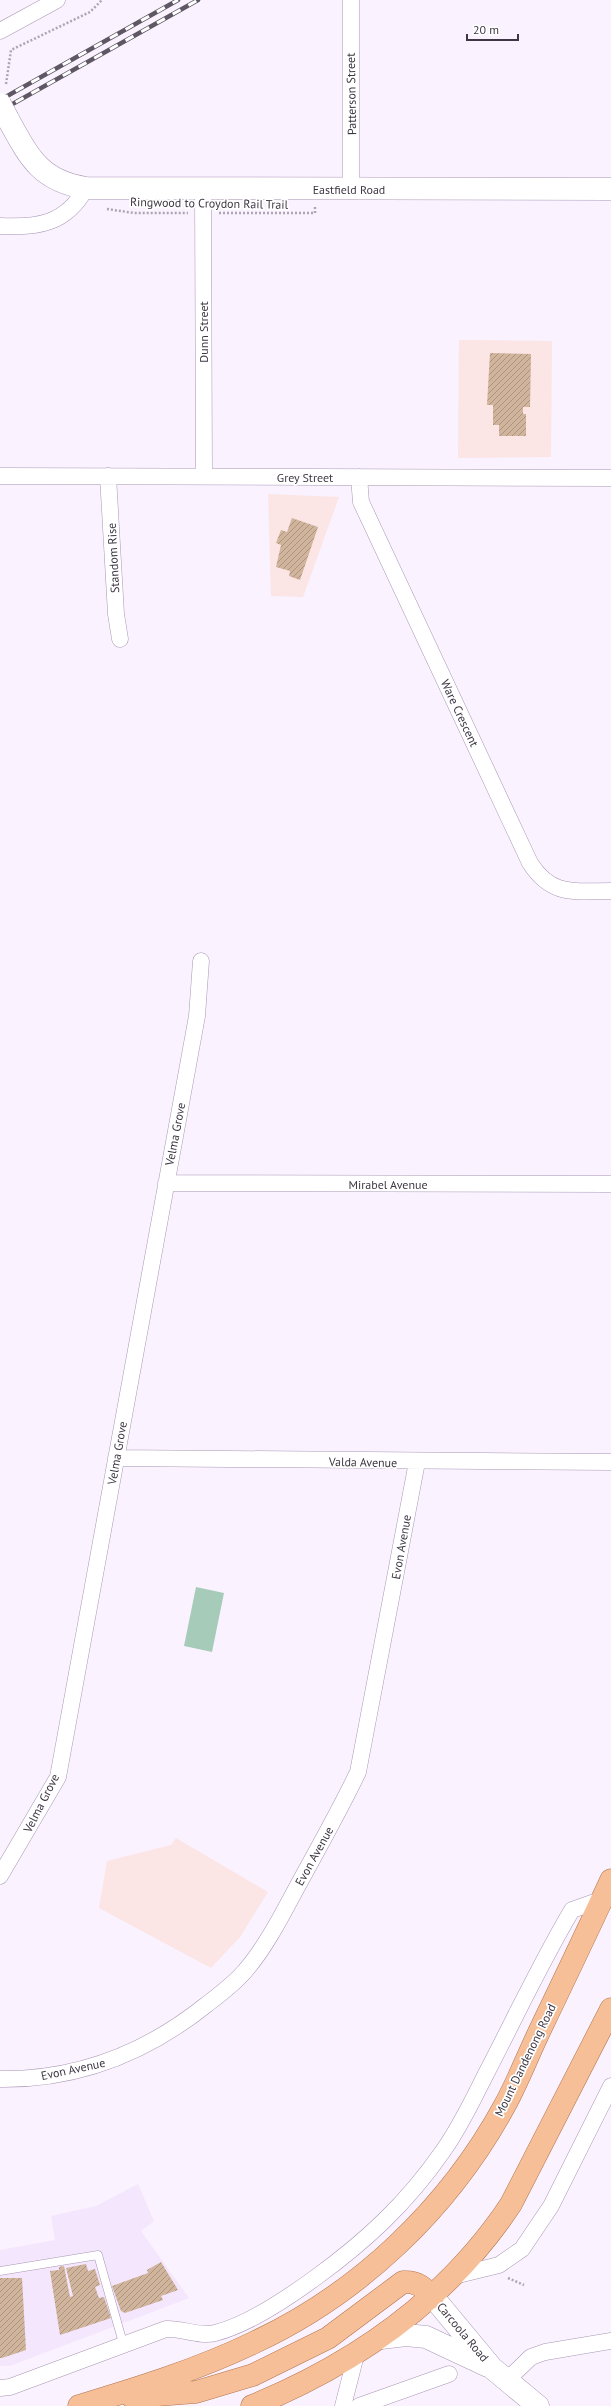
<svg xmlns="http://www.w3.org/2000/svg" width="611" height="2406" font-family="'PT Sans',sans-serif">
  <defs>
    <pattern id="building-hatch" width="6" height="6" patternUnits="userSpaceOnUse"><rect width="6" height="6" fill="#d0b49b"/><path d="M-1 1l2-2M0 6l6-6M5 7l2-2" fill="none" stroke="#aa9380"/></pattern>
  </defs>
  <rect width="100%" height="100%" fill="#faf2ff"/>
  <path fill="#f4e6fd" d="M138,2184L154,2221L141,2231L189,2298L10,2366H0V2250L55,2240L51,2216L96,2206Z"/>
  <path fill="#fbe5e5" d="M459,340L552,341L551,457L458,458Z
    M268,494L339,497L303,597L271,596Z
    M176,1838L268,1892L240,1937L211,1968L99,1908L107,1861L171,1845Z"/>
  <path fill="#a6ccb9" d="M196,1587L224,1593L212,1652L184,1646Z"/>
  <path fill="url(#building-hatch)" d="M490,353L531,354L530,407H523V414H526V436H499V425H493V405H487Z
    M292,518L318,527L300,580L289,576L290,571L276,567L281,545L276,543L281,530L287,532Z
    M161,2262L178,2290L161,2296L163,2300L125,2313L121,2311L112,2286L148,2273L147,2270Z
    M86,2264L88,2271L95,2269L100,2285L95,2287L99,2298L104,2297L111,2318L60,2335L50,2271L59,2270V2267L64,2266L70,2297L73,2296L66,2268Z
    M0,2278H22L26,2350L2,2358H0Z"/>
  <g fill="none" stroke-linecap="round" stroke-linejoin="round">
    <defs>
      <path id="service" d="M0,2271L98,2255L123,2343"/>
      <path id="minor" d="M351,0V189
        M0,31L57,0
        M203,189L204,476
        M0,226C38,228 66,224 86,188
        M0,476L611,478
        M108,476L116,614L120,639
        M359,477L361,502L530,863C552,897 574,891 611,891
        M166,1183L611,1184
        M116,1458L611,1462
        M0,1876L58,1777L197,1016L201,961
        M0,2079C77,2080 146,2053 206,2005C219,1995 234,1984 245,1971C265,1948 281,1917 296,1889C317,1850 339,1812 358,1772L417,1462
        M454,2276L499,2265L522,2249L551,2206L611,2086
        M507,2380L531,2357L545,2352L611,2341
        M0,2388L10,2387L166,2329C182,2328 199,2337 215,2333C247,2325 289,2297 315,2278C366,2241 407,2203 443,2151C461,2126 474,2097 488,2070C516,2016 541,1962 572,1910L603,1899
        M343,2406L356,2355
        M359,2406L449,2374"/>
      <path id="secondary" d="M8,119C29,157 40,181 86,188L611,189
        M433,2297L492,2368L538,2406
        M381,2338L406,2335L426,2337L488,2366"/>
      <path id="primary" d="M132,2397L196,2392L253,2375L328,2338L403,2282C417,2281 423,2287 433,2297
        M79,2406C138,2388 197,2370 253,2343C359,2294 449,2208 505,2105C518,2081 528,2055 540,2030C564,1980 588,1930 611,1880
        M252,2406C357,2363 448,2299 511,2204L611,2009"/>
    </defs>
    <use href="#service" stroke="#a997b4" stroke-width="9"/>
    <use href="#minor" stroke="#a997b4" stroke-width="17"/>
    <use href="#secondary" stroke="#a997b4" stroke-width="23"/>
    <use href="#primary" stroke="#b2744d" stroke-width="23"/>
    <path stroke="#ada5b2" stroke-width="2.5" stroke-dasharray="2 2" stroke-linecap="butt" d="M6,84L11,50L90,12L102,0
      M107,209L134,213H188
      M219,213H315V207
      M508,2278L524,2285"/>
    <use href="#service" stroke="#fff" stroke-width="8"/>
    <use href="#minor" stroke="#fff" stroke-width="16"/>
    <use href="#secondary" stroke="#fff" stroke-width="22"/>
    <use href="#primary" stroke="#f6bf97" stroke-width="22"/>
    <defs>
      <path id="rail" d="M0,100L178,0
        M0,111L198,0"/>
    </defs>
    <use href="#rail" stroke="#5f5864" stroke-width="4.5"/>
    <use href="#rail" stroke="#fff" stroke-width="3" stroke-dasharray="9" stroke-linecap="butt"/>
    <defs>
      <path id="secondary-bridge" d="M0,104L8,119"/>
    </defs>
    <use href="#secondary-bridge" stroke="#a997b4" stroke-width="23" stroke-linecap="butt"/>
    <use href="#secondary-bridge" stroke="#fff" stroke-width="22"/>
  </g>
  <g text-anchor="middle" dominant-baseline="central" stroke-width="3.5" stroke-linejoin="round" paint-order="stroke">
    <g font-size="12" fill="#3e3743" stroke="#fff">
      <text transform="translate(351 94) rotate(-91)">Patterson Street</text>
      <text x="349" y="189">Eastfield Road</text>
      <text transform="translate(209 203) rotate(1)">Ringwood to Croydon Rail Trail</text>
      <text transform="translate(203 332) rotate(-90)">Dunn Street</text>
      <text x="305" y="477">Grey Street</text>
      <text transform="translate(113 558) rotate(-93)">Standom Rise</text>
      <text transform="translate(460 713) rotate(65)">Ware Crescent</text>
      <text transform="translate(175 1134) rotate(-79)">Velma Grove</text>
      <text x="388" y="1184">Mirabel Avenue</text>
      <text transform="translate(117 1453) rotate(-80)">Velma Grove</text>
      <text transform="translate(363 1462) rotate(1)">Valda Avenue</text>
      <text transform="translate(401 1547) rotate(-80)">Evon Avenue</text>
      <text transform="translate(41 1803) rotate(-63)">Velma Grove</text>
      <text transform="translate(314 1856) rotate(-61)">Evon Avenue</text>
      <text transform="translate(525 2060) rotate(-64)">Mount Dandenong Road</text>
      <text transform="translate(73 2069) rotate(-12)">Evon Avenue</text>
      <text transform="translate(463 2332) rotate(50)">Carcoola Road</text>
    </g>
  </g>
  <path d="M467 34v6h51v-6" fill="none" stroke="#3e3743" stroke-width="2"/>
  <text x="473" y="34" font-size="12" fill="#3e3743" stroke="#ffffff" stroke-width="3" paint-order="stroke">20 m</text>
</svg>
